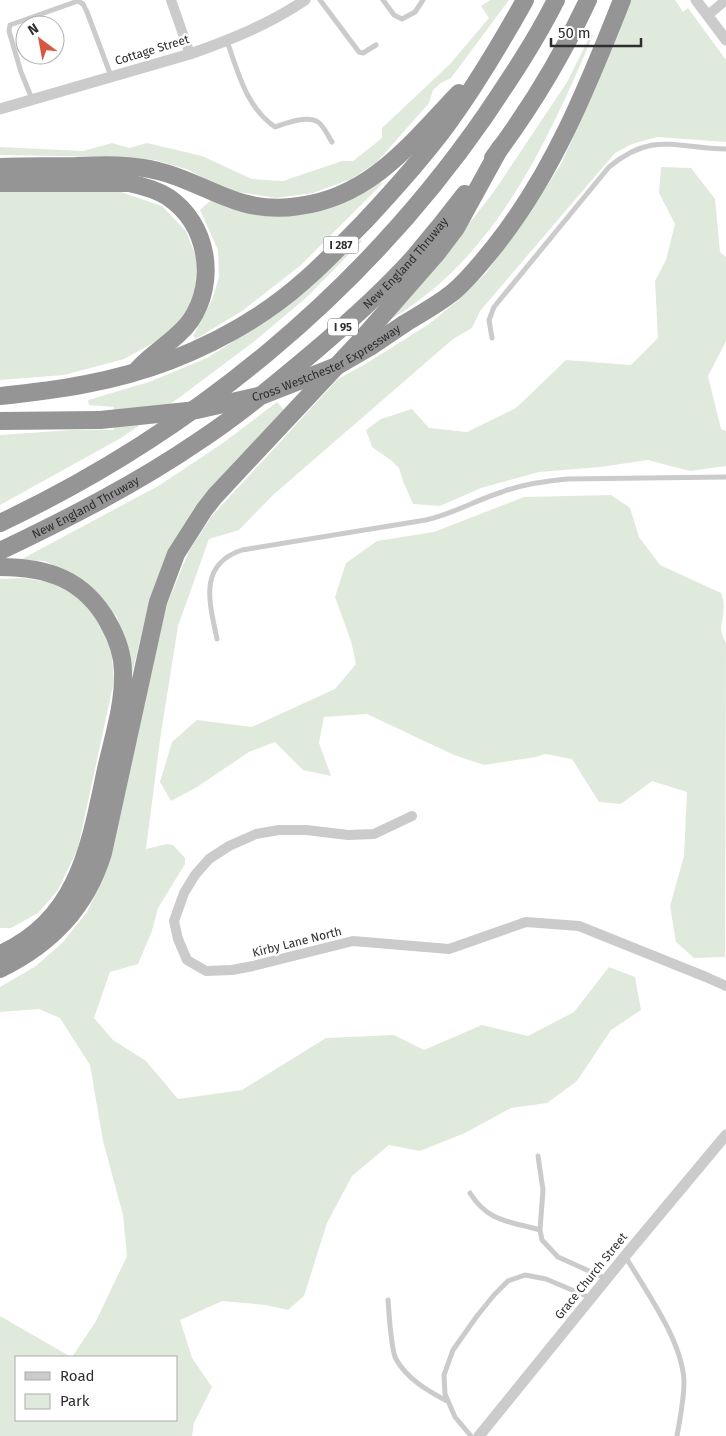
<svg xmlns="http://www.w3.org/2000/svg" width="726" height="1436" font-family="'Fira Sans',sans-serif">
  <rect width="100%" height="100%" fill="#fff"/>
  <path fill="#e0eadc" d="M490,0H509L451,78L441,83L433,90L429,103L376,163L351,179L313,193L276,198L225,190L189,170L155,160L119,157L0,155V147L83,151L112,143L129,148L147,143L202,156L252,179L283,181L342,161H353L382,138V128L450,64L489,18L481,6Z
    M630,0H675L683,12L688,8L726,60V142L657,137L632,144L615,153L480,311L472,328L453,339L273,495L239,530L209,539L178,626L160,740L146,849L167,844L173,845L185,858V864L158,908L152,931L138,964L110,972L94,1018L113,1040L146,1061L178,1099L242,1090L326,1038L394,1035L424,1050L482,1025L528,1036L574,1012L609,967L635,977L641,1010L611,1030L577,1081L547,1103L511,1108L465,1133L420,1151L389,1145L352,1176L327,1223L304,1296L288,1310L266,1305L222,1301L180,1320L192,1358L212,1387L194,1423L192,1436H0V1316L71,1357H16V1420H176V1357H72L96,1321L127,1256L123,1215L103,1141L90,1065L60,1018L39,1009L0,1012V987L36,966L63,942L87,912L107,869L165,609L189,551L211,517L338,379L367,363L429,324L456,302L486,273L516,233L561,164L593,93Z
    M591,34L593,35C547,144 491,267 380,325L418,288L493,193L567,82Z
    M661,167L691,168L715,199L720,252L726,257V341L708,376L721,429L726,431V466L690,471L648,460L600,467L539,472L481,488L440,506L413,504L403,481L399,468L392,461L372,447L366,430L381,419L412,409L429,428L467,432L516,408L566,360L631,365L658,338L655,281L666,260L675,224L659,193Z
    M379,181L382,184L301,265L242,311L196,339L193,336L212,300L219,277L218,250L200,210L211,200L256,212Z
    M0,192H121L162,206L186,231L197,259L195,290L187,316L164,337L124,359L64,375L0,380Z
    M360,240L362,241L307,297L256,340L180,397L121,438L0,505V435L72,430H114V407L89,405L88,400L149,382L207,358L256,327L310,285Z
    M277,402L285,411L238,458L194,508L171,547L147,611L128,691L129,657L117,617L84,581L45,561L20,560L160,485L223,443Z
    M611,495L630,508L639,537L660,565L721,593C726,606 723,614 721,628C721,633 724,639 726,643L725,957L694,958L676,942L670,906L684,856L687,792L652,781L621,804L599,802L572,759L545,754L536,757L484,765L454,755L367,714L324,717L319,743L331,776L303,770L275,742L249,752L197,787L171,801L160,782L172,742L197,720L252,727L335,689L356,664L351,641L335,597L346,563L377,541L434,532L524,497Z
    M22,578L49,582L74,594L93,613L111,645L114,681L78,848L58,890L38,913L11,928H0V579Z"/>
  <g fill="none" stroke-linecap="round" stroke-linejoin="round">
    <path stroke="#cbcbcb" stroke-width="5" d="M320,0L359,52L363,53L376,45
      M383,0L394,15L402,19L415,12L423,0
      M227,41C238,72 246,107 275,127C286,123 307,115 318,122C324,126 328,136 332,142
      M32,99L21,72L9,31L10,25L78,1L83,4L87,12L111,76
      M492,338L489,320L494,307L609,167C653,131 675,148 726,149
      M217,639C210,604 197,565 242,550L426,520C453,514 476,500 502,492C523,484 545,481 567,479L726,477
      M538,1156L543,1190L540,1230L542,1240L558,1257L607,1279
      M470,1193C488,1222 509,1221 540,1230
      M625,1256C646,1291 683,1342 684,1382C684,1400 680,1418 677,1436
      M388,1300C389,1313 391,1350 396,1359C407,1379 428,1391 447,1401
      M471,1436L455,1417L445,1394L444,1375L453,1350L477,1316L494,1295L508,1281L525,1275L546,1279L591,1298"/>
    <path stroke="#cbcbcb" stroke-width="10" d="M171,0L190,54
      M708,15L726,0
      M412,816L374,834L348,835L306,830H279L256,834L229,846L209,859L195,875L184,893L174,921L178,939L187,960L206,971L232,970L253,966L353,941L449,949L526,922L579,926L706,977L726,986"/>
    <path stroke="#cbcbcb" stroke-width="11" d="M696,0L726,40
      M0,109L190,54C230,40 270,24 305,0
      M479,1436L625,1256L726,1135"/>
    <g stroke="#959595" stroke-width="18">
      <path d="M493,158C530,109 562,56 588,0"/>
      <path d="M0,167C25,166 50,166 76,166C103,165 132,164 158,171C188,178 214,195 243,203C261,208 281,209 299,206C371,197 412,142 459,93"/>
      <path d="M0,183H129C143,186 157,190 168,197C208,224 217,281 191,320C177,340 154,351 138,369"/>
      <path d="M404,324C420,314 437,305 452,293C468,280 482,262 495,246C553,173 588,86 622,0"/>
      <path d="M0,396C58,390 114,382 169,361C218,342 266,315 305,280C326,262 344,242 364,222C393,191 422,159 447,125C476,85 501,43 525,0"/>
      <path d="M0,421L100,420"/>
      <path d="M0,523C193,432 363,292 485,116C510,79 536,40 556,0"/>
      <path id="s1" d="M0,551C69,518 136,484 199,441C240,414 278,382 316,350C350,321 385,290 415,256C432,236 449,215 465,194"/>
      <path d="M0,567C47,567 84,579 108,622C117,638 123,654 123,672C124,704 113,738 106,769C90,844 79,920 0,954"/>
      <path d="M0,969C51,944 86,908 103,853L158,602L176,554L204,510L215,496L361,340L437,253L456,228L500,148"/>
    </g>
    <path stroke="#959595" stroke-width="18" id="s2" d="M100,420L197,410L263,395L337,366L370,347L404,324"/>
  </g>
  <g text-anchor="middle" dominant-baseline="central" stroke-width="5" stroke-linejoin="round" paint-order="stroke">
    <g fill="#fff" stroke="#6d6d6d" stroke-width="1">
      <rect x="323.5" y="236.5" width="35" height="17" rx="4"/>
      <rect x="328" y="318.5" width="30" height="17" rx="4"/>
    </g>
    <g font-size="11" font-weight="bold" fill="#2e2e2e">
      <text x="341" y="245">I 287</text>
      <text x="343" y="327">I 95</text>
    </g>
    <g font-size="12" fill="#2e2e2e" stroke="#fff">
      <text transform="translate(152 50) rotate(-17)">Cottage Street</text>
      <text stroke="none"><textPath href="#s1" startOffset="501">New England Thruway</textPath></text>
      <text stroke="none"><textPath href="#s2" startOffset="236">Cross Westchester Expressway</textPath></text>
      <text stroke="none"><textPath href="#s1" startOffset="96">New England Thruway</textPath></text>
      <text transform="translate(297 942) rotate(-14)">Kirby Lane North</text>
      <text transform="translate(591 1276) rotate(-51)">Grace Church Street</text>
    </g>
  </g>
  <rect x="15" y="1356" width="162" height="65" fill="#ffffff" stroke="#ababab"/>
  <rect x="25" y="1372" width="25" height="8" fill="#cbcbcb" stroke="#ababab"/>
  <text x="60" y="1381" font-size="15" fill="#2e2e2e">Road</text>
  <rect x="25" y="1394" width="25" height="15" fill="#e0eadc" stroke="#ababab"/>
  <text x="60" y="1406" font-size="15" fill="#2e2e2e">Park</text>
  <g transform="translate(40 40) rotate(328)"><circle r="24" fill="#ffffff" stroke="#ababab"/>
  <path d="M0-4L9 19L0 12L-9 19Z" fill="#d45940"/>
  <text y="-8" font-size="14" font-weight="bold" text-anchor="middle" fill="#2e2e2e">N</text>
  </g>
  <path d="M551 38v8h90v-8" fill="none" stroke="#2e2e2e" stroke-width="2.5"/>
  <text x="558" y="38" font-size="15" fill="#2e2e2e" stroke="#ffffff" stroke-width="4" paint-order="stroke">50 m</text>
</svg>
